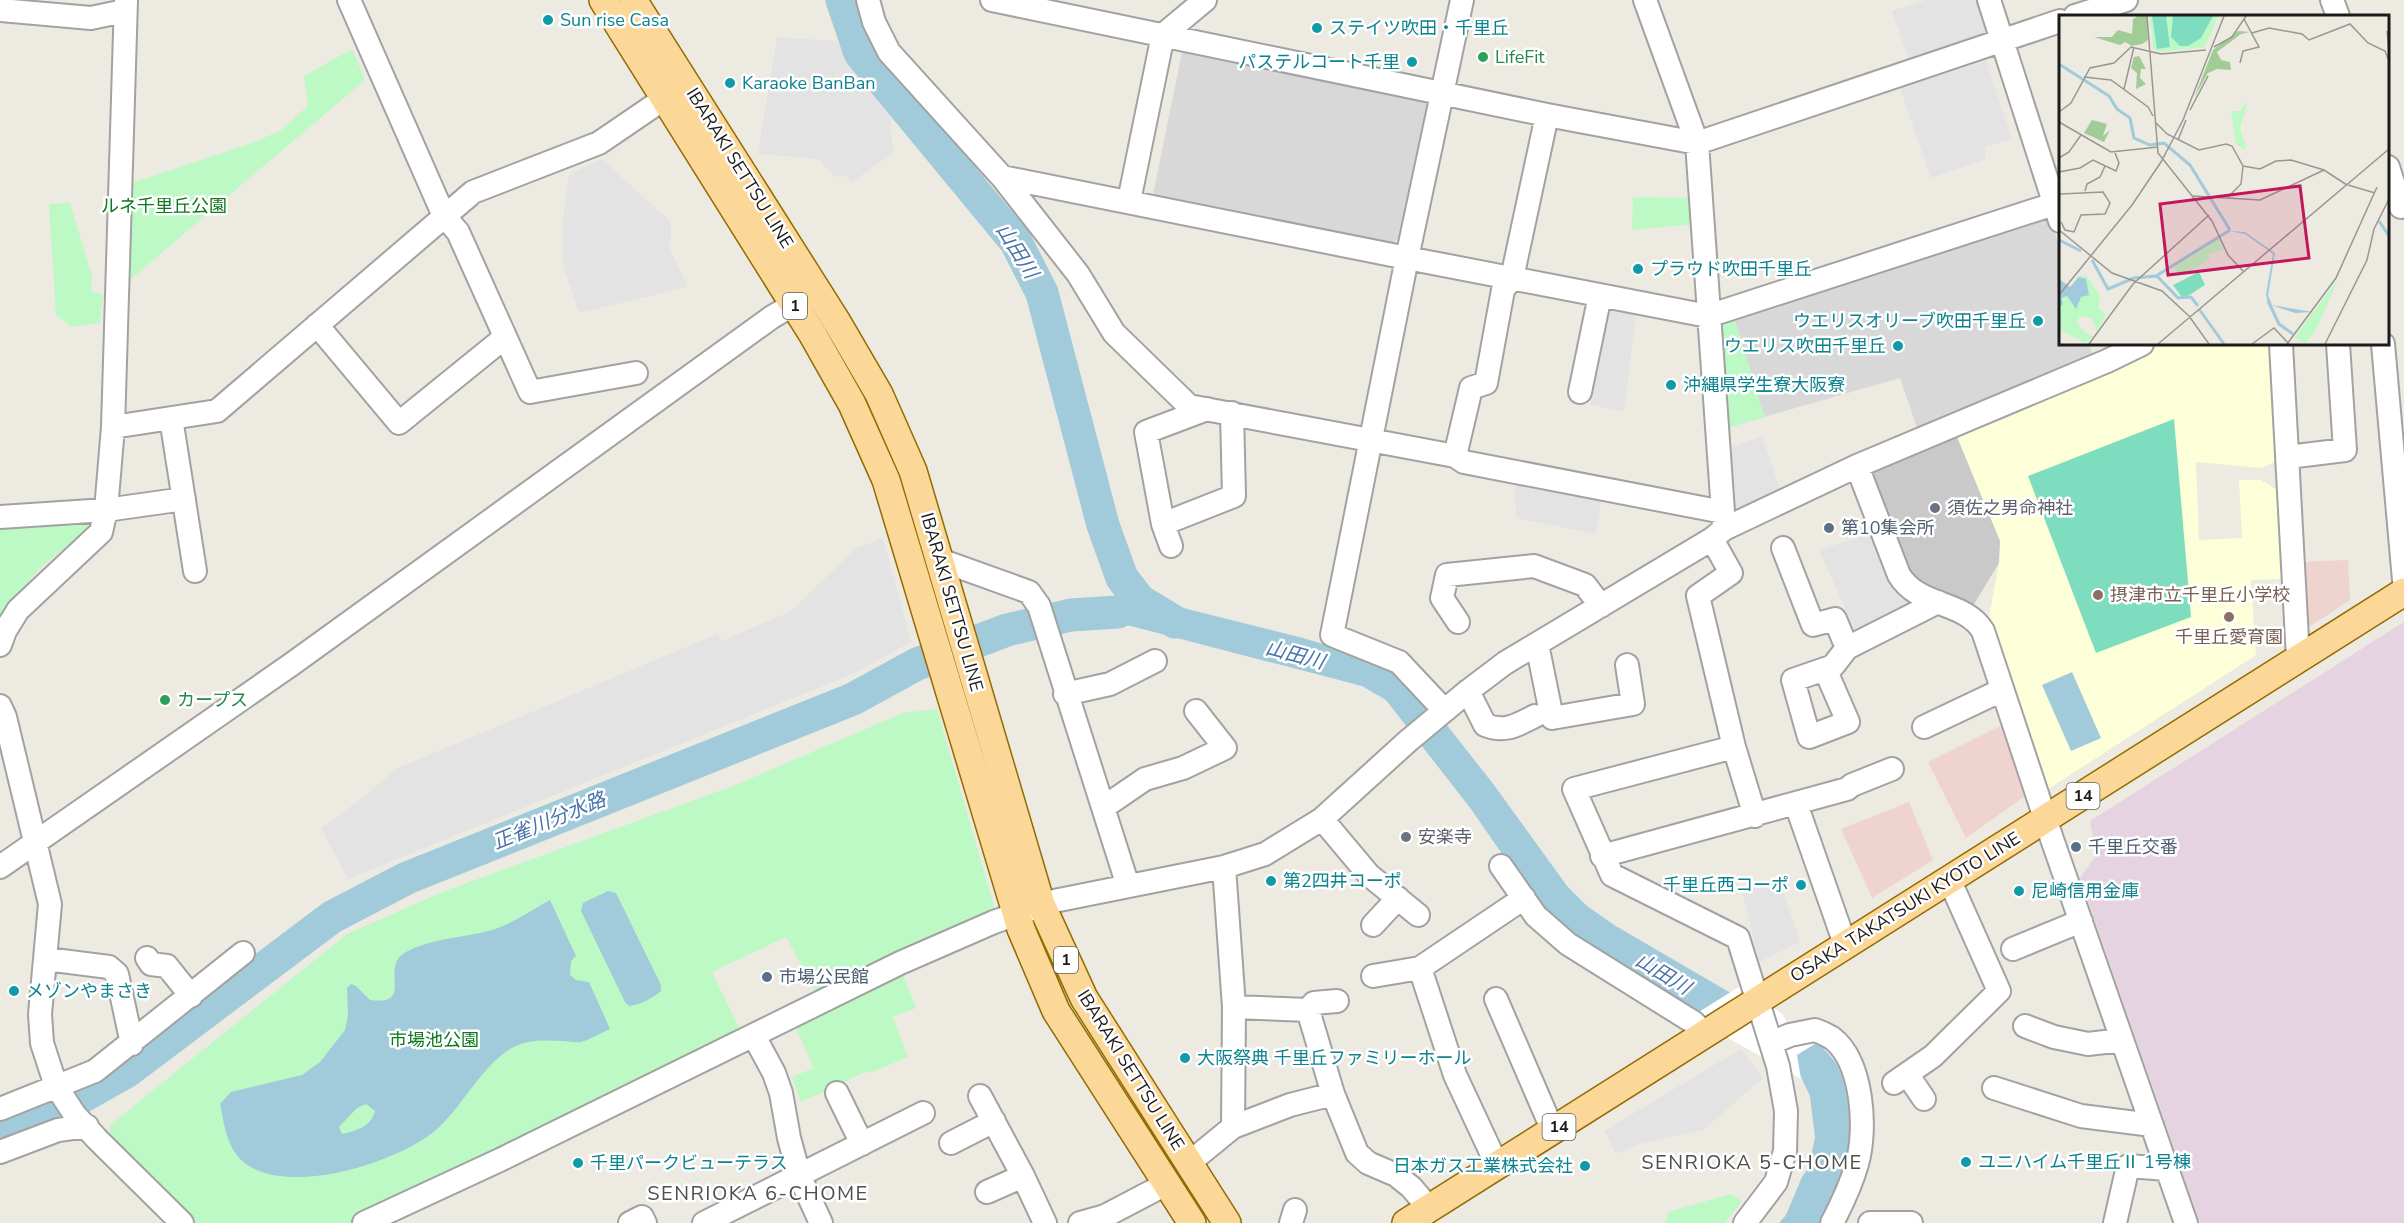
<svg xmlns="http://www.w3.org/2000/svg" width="2404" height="1223" font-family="'Nunito Sans','Noto Sans JP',sans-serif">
  <rect width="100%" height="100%" fill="#edeae1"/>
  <path fill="#d9d8d8" d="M1182,52L1431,102L1405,232L1393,243L1153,195Z
    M2049,213L2060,250V344H2089L2093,357L1917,428L1900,378L1726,428L1720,319Z"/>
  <path fill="#eed3cf" d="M2348,560L2350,600L2309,627L2304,623L2301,562Z
    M2000,726L2028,794L1966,838L1928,762Z
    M1909,802L1933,860L1872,898L1841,829Z"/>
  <path fill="#e6d3e1" d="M2404,622V1223H2200L2080,878L2096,855L2090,821Z"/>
  <path fill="#fcffd8" d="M2157,344H2272L2276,461L2261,468L2196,462L2199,540L2242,538L2239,480H2261L2280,492L2283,579L2251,580L2256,655L2042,793L1987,627L1999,563L1955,432L2110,368Z"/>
  <path fill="#c9c9c9" d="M1955,432L2000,541L1999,563L1971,609L1945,598V592L1921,582L1907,569L1870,475L1872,465Z"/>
  <path fill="#bcf9c5" d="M352,49L365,80L126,283L132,183L249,144L280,131L308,106L304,76Z
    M1633,197L1693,198L1695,224L1632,230Z
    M70,203L92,276L91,292L103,294L100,323L71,327L56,315L49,204Z
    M1734,317L1765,417L1726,428L1720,321Z
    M90,516L87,529L39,569L9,604L0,624V523Z
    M937,709L995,910L817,993L786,937L712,972L742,1034L488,1159L352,1223H190L110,1142V1125L347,934L445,891L733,786L903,713Z
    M902,972L916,1008L893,1017L908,1057L870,1073L868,1071L801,1102L792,1077L814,1068L794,1024Z
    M1731,1194L1742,1201L1725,1223H1665L1668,1212Z"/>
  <path fill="#7eddbe" d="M2174,419L2191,617L2096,653L2028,476Z"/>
  <path fill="#e3e3e3" d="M1926,0H1977L1987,32L1908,58L1892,11Z
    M777,37L837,41L890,113L893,153L852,182L844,175L834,177L819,159L758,154Z
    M1986,61L2012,139L1986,147L1985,160L1931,178L1900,88Z
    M602,159L671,222L670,249L688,287L579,313L563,266V221L569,175Z
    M1607,305L1636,313L1624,411L1590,405Z
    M1762,437L1782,495L1733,519L1728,448Z
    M1515,480L1602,498L1595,534L1516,518Z
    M1876,532L1926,604L1857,635L1819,550Z
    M883,538L911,642L855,673L348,879L321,828L361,799L396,769L717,634L721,641L790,612L855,549Z
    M1779,880L1800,942L1759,962L1742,890Z
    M1741,1049L1763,1078L1703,1130L1640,1144L1616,1154L1604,1131Z"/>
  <path fill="#a1cadb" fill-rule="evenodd" d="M1150,591L1183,608L1303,638L1387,663L1417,687L1494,785L1567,886L1587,906L1614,925L1820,1045C1827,1053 1836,1061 1840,1071C1848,1091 1854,1134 1850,1154C1845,1177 1833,1204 1820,1223H1779L1786,1215L1802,1177L1808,1169L1815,1138L1810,1096L1800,1075L1568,932L1545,911L1518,877L1471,809L1386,700L1362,686L1127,625L1120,609Z
    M2072,672L2101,738L2071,751L2042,685Z
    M608,891L616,893L661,985V991C653,998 640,1005 629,1006L625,1002L581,911L583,903Z
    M550,900L576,956L571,961L570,975L576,980L589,982L610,1029C601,1033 591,1039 581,1042C576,1043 569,1041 563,1041C545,1040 526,1039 510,1049C481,1067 462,1107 436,1130C397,1163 282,1200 240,1159C226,1144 224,1122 220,1104L231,1092L302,1075L320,1062L345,1030L348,1015L347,988L351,984L356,986L370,1000C416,1006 378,967 406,952C432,938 464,938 492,930C512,924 532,910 550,900ZM366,1104L375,1111C371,1127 356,1131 342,1134L339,1127L357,1108Z"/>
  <path fill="#fff" d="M1745,983L1783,1015L1788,1025L1821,1040L1797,1055L1801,1079L1691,1017Z"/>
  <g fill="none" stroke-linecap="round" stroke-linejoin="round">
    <path stroke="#a1cadb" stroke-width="33" d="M842,0L860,53L1016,242L1042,293L1103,525L1122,578L1140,601L1175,622
      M0,1129L80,1098L126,1072L332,917L407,878L853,699L917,664L1007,630L1071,615L1118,612L1140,601"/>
    <defs>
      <path id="minor" d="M349,0L444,216L458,232L530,392L636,373
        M868,0L874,22L889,52L1002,177L1078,274L1114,333L1189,406L1455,456L1464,462L1723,512
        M992,0L1547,115L1697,143L2060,21
        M1645,0L1697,143L1724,526
        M1989,0L2060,221
        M2332,0L2338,16
        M0,10L91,18L124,11
        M2075,16L2126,0
        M2388,167L2401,207
        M1002,177L1407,258L1708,316L2060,202
        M1129,201L1163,35L1205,0
        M317,325L399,423L504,338
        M2281,344L2298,658
        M2383,344L2404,580
        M1580,392L1600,295
        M171,418L195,571
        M113,427L217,411L473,192L599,143L665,98
        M1455,456L1471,388L1486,383L1503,290L1512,278L1547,115
        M2288,457L2345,450L2338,344
        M1857,466L1899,575C1919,608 1964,600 1983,631L2052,839L2186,1223
        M0,517L106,510L184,499
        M1163,524L1234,496L1232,413
        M1712,539L1731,573L1698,596L1734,747L1574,789L1612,875L1738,938L1778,1066L1786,1111L1785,1151L1776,1182L1745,1223
        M1171,546L1163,524L1146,432L1207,409
        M1783,548L1813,625L1835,619L1847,648
        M940,560L1029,592L1039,606L1128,886
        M1458,622L1442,598L1447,575L1534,566L1585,585L1601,606
        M1537,644L1552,718L1633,704L1627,665
        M0,645L5,631L18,610L101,532L106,510L113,427L126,0
        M1825,669L1793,680L1809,737L1848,722L1825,669L1833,666L1847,648L1938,602
        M1468,691L1485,725C1505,733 1517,725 1535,716
        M1065,694L1110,684L1155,661
        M0,706L5,717L50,904L40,1014L42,1043L56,1086L75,1115L97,1139L182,1223
        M1444,710L1399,662L1332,635L1407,258L1462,0
        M1924,727L2002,690
        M1734,747L1755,816
        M1796,804L1845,944
        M1104,807L1145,779L1183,768L1225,748L1196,711
        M1322,819L1369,875L1418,915
        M1602,856L1847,789L1852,785L1892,769
        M1501,866L1536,916L1568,944L1693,1022L1705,1033
        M0,867L292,664L772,317L808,296
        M1224,867L1234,1007L1233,1127
        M1373,925L1398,898
        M2013,949L2081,921
        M147,958L151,964L167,966L191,996
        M46,959L109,967L117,974L132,1044
        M1420,968L1455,1075L1497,1165
        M1373,976L1420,968L1524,898
        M1496,999L1553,1131
        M1234,1007L1308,1010L1314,1003L1337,1001
        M1308,1010L1333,1094L1357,1153L1368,1163L1396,1175L1411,1187L1429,1208
        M2025,1026L2054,1037L2088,1044L2122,1040
        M754,1036L774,1073L781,1093L789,1138L799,1175L821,1223
        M1771,1043L1790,1035L1815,1030C1821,1032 1827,1035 1832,1038C1863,1062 1867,1129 1857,1164C1851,1185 1842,1204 1832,1223
        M1907,1074L1924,1099
        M1894,1083L1933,1056L1999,991L1949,879
        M1994,1088L2081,1116L2152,1125
        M837,1093L862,1144
        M980,1096L1023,1176L1045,1223
        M0,1109L95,1071L243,953
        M951,1143L994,1121
        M0,1152L58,1130L87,1126
        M1189,1163L1233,1127L1290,1105L1333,1094
        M987,1192L1023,1176
        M364,1223L502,1159L900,963L994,922L1054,901L1224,867L1265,854L1322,819L1408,741L1468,691L1505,663L1712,539L1724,529L1857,466L2107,361L2142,344
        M630,1223L642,1217L645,1223
        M704,1223L923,1113
        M1080,1223L1105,1216L1168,1183
        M1291,1223L1295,1210
        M1870,1223H1911
        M2115,1223L2128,1166L2167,1169"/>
      <path id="major" d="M603,0L813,335L852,404L886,480L1021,929L1056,1011L1192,1223
        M633,0L837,322L879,394L913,471L1041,904L1084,998L1227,1223
        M1406,1223L2404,592"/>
    </defs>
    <use href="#minor" stroke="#a2a2a2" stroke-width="26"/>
    <use href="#major" stroke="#926b01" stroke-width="30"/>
    <use href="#minor" stroke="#fff" stroke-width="22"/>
    <use href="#major" stroke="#fbd798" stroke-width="27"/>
  </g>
  <g fill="#0f9aa8" stroke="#fff" stroke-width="2">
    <circle cx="548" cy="20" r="6"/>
    <circle cx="1317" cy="28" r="6"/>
    <circle cx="1412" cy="62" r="6"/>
    <circle cx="730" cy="83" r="6"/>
    <circle cx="1638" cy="269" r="6"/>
    <circle cx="2038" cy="321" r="6"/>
    <circle cx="1898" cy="346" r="6"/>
    <circle cx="1671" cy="385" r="6"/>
    <circle cx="1271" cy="881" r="6"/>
    <circle cx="1801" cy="885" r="6"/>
    <circle cx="2019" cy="891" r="6"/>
    <circle cx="14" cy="991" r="6"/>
    <circle cx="1185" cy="1058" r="6"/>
    <circle cx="1966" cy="1162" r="6"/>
    <circle cx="578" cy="1163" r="6"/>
    <circle cx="1585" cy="1166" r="6"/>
  </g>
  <g fill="#2e9e5b" stroke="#fff" stroke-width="2">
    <circle cx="1483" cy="57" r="6"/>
    <circle cx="165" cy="700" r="6"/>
  </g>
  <g fill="#6b7280" stroke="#fff" stroke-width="2">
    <circle cx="1935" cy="508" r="6"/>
    <circle cx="1406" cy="837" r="6"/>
  </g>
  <g fill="#5c6f8a" stroke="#fff" stroke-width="2">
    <circle cx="1829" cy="528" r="6"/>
    <circle cx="2076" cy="847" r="6"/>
    <circle cx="767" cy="977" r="6"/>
  </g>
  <g fill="#8d6e63" stroke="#fff" stroke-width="2">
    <circle cx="2098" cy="595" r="6"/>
    <circle cx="2229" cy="617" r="6"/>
  </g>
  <g text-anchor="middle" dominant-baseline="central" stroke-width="5" stroke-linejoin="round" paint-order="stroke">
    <g fill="#fff" stroke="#5f5f5f" stroke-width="1.5">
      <rect x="783" y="293" width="24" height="26" rx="4.5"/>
      <rect x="2066.5" y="783" width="33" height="26" rx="4.5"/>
      <rect x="1054" y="947" width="24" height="26" rx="4.5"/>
      <rect x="1542.5" y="1114" width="33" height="26" rx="4.5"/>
    </g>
    <g font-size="16" font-weight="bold" fill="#1b1b1b">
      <text x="795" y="306">1</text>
      <text x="2083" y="796">14</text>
      <text x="1066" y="960">1</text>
      <text x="1559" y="1127">14</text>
    </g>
    <g font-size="18" fill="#0d838f" stroke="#fff" text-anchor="start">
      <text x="560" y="20">Sun rise Casa</text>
      <text x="1329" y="28">ステイツ吹田・千里丘</text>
      <text x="1400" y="62" text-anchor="end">パステルコート千里</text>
      <text x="742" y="83">Karaoke BanBan</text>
      <text x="1650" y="269">プラウド吹田千里丘</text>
      <text x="2026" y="321" text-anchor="end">ウエリスオリーブ吹田千里丘</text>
      <text x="1886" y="346" text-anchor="end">ウエリス吹田千里丘</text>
      <text x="1683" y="385">沖縄県学生寮大阪寮</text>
      <text x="1283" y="881">第2四井コーポ</text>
      <text x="1789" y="885" text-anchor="end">千里丘西コーポ</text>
      <text x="2031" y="891">尼崎信用金庫</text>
      <text x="26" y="991">メゾンやまさき</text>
      <text x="1197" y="1058">大阪祭典 千里丘ファミリーホール</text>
      <text x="1978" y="1162">ユニハイム千里丘Ⅱ 1号棟</text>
      <text x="590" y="1163">千里パークビューテラス</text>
      <text x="1573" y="1166" text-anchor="end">日本ガス工業株式会社</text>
    </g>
    <g font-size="18" fill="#27864d" stroke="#fff" text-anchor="start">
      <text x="1495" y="57">LifeFit</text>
      <text x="177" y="700">カープス</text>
    </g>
    <g font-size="18" fill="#1b1b1b" stroke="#fff">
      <text transform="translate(740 168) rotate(58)">IBARAKI SETTSU LINE</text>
      <text transform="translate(952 602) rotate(74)">IBARAKI SETTSU LINE</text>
      <text transform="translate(1905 907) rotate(-32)">OSAKA TAKATSUKI KYOTO LINE</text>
      <text transform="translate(1131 1070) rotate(58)">IBARAKI SETTSU LINE</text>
    </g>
    <g font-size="18" fill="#0c771c" stroke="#fff">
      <text x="164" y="206">ルネ千里丘公園</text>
      <text x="434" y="1040">市場池公園</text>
    </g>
    <g font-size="18" fill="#5b616d" stroke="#fff" text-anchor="start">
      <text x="1947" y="508">須佐之男命神社</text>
      <text x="1418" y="837">安楽寺</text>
    </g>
    <g font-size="18" fill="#4e5e75" stroke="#fff" text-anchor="start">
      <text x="1841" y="528">第10集会所</text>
      <text x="2088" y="847">千里丘交番</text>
      <text x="779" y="977">市場公民館</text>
    </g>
    <g font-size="18" fill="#785e54" stroke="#fff" text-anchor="start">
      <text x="2110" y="595">摂津市立千里丘小学校</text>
      <text x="2229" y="637" text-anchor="middle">千里丘愛育園</text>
    </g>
    <g font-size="20" font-style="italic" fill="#4973a9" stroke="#fff">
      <text transform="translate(1017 251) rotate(58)">山田川</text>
      <text transform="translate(1295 655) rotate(15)">山田川</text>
      <text transform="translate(549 821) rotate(-22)">正雀川分水路</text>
      <text transform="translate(1663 974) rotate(31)">山田川</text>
    </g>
    <g font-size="20" letter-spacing="1.5" fill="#4e4e4e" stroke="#fff">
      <text x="1752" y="1162">SENRIOKA 5-CHOME</text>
      <text x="758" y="1193">SENRIOKA 6-CHOME</text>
    </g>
  </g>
  <g transform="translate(2059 15)">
    <rect width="330" height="330" fill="#edeae1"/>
    <path d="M79,1H88L89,25L83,29L73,31L66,27L61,30L35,22H53L59,15L73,19L74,4ZM179,16L191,17L182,19L158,37L162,45L171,47L172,55L158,54L149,58L135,83L154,35ZM80,41L87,54H82L81,63L87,69L77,74L78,58L72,53L75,42ZM33,105L48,109L44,121L51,115L45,127L25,118Z" fill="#a2cc95"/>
    <path d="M91,1H159L146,32L99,37L94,33ZM189,86L181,113L188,136L177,129L172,96H181ZM160,223L165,234L149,240L151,244L124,261L115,254L128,241ZM27,260L41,281L39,293L47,299L38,317L33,303L21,301L18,307L23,315L34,322L26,328L0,314V281L11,274L19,261ZM279,264L257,315L246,329L236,322Z" fill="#bcf9c5"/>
    <path d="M93,1H107L111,32L98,34ZM114,1H154L142,23L129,31H121L112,22ZM140,257L146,270L124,284L114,270Z" fill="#7eddbe"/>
    <path d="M170,216L186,217L216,238L209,280L213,290L254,297L236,298L209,289L207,279L214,239L186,219ZM20,262L27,264L30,280L22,282L17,294L8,281L2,283L4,289L0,292V264L11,272Z" fill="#a1cadb"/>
    <path fill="none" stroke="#a1cadb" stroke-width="3" d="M0,49L50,81L58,94L71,103L75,123L91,130L105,128L131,150L171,215M320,206L330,221M0,225L22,236M33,245L49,274L75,263L97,261L171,215M98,261L119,283L132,282L139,291M209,286L220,309L234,319M140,294L165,329"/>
    <path fill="none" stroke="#999792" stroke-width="1.5" d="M88,1L99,138L153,206L169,240L184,256M328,16L330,35M193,18L210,13L243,19L250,25L291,9L309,28L326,36L330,46M155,32L173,22L187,1M181,48L184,36L200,32L185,4M25,62L52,65L89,92L94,101M65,74L75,32M131,95L149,61M0,97L12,88L31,53L55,48L72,32L102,39L147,35M0,107L52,137L99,132M96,107L108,119L140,135L167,129L173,131L184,151L182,169L169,182M119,125L127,105M0,143L10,137L22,120M184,151L201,154L217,146L232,145L265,155L288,170M0,157L21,153L34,145L57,156L60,148L56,138M289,170L316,178M0,175V213M26,176L28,169L41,162L46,151M1,179L44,177L51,188L46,199L22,200L15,217L6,215L2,207M134,181L201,185L265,155M0,215L53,258L103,276L130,301M0,280L73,190L102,147L124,105L165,1M130,301L150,329M30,329L74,269L150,200M99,329L330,134M193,329L215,313L230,329M228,329L277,263L318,172M266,329L308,245L315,214L330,184"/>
    <path fill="#c2185b" fill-opacity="0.15" stroke="#c2185b" stroke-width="3" d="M241,171L250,243L109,260L101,189Z"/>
    <rect width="330" height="330" fill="none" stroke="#1b1b1b" stroke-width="3"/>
  </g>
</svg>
